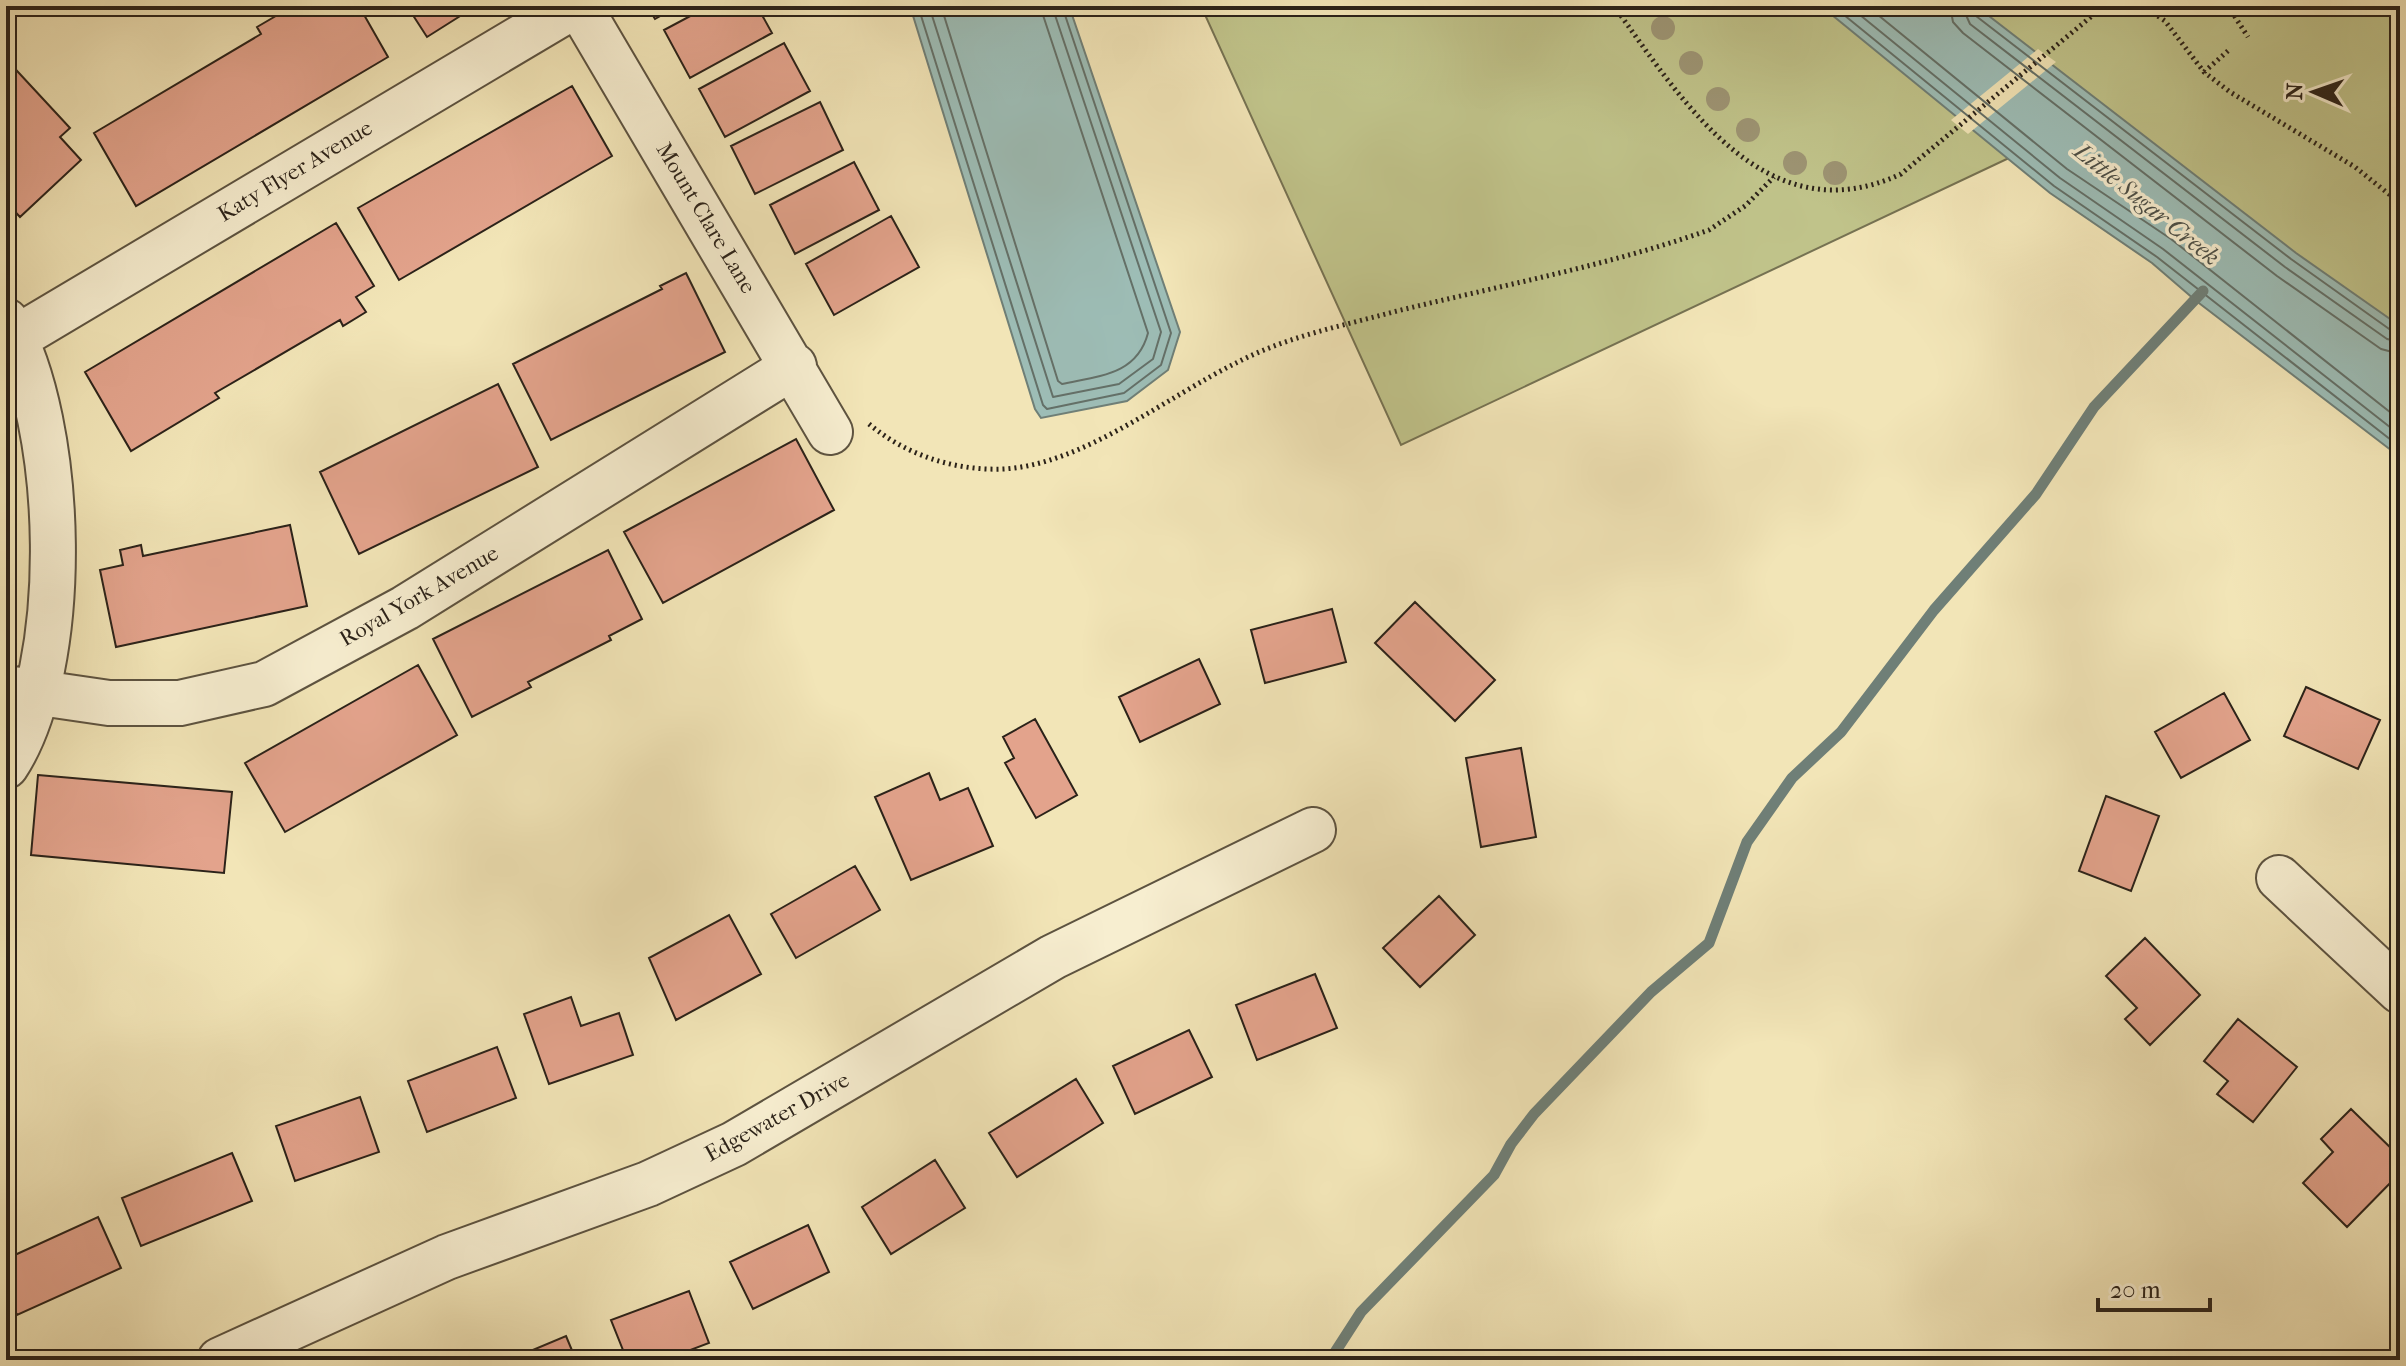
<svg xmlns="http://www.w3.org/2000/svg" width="2406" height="1366" font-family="'IM FELL French Canon',serif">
  <rect width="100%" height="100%" fill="#f2e5b7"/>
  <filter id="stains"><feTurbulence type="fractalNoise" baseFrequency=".0025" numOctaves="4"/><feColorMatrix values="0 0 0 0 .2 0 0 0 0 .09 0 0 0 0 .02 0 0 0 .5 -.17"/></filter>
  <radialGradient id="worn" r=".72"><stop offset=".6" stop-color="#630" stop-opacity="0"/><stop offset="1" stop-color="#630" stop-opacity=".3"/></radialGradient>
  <path fill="#c0c38a" stroke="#767252" stroke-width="2" d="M1201,6H2400V434L2028,149L1401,445Z"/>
  <path fill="#9dbdb6" stroke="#6f7f77" stroke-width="2" d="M910,6H1069L1180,332L1168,370L1127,401L1041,418L1035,409Z
    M1821,6H1976L2296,253L2400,326V457L2195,300L2152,263L2050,193Z"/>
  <path fill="#f2e5b7" d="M2038,49L2056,62L1968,134L1951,120Z"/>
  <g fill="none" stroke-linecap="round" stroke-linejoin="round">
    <path stroke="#647068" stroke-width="2" d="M918,6L1043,405L1047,409L1124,393L1161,365L1171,333L1062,6
      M929,6L1053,397L1119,384L1153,359L1161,332L1052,6
      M941,6L1058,381L1062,384C1099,376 1137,375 1148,333L1040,6
      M1833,6L2054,186L2157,257L2400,447
      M1849,6L2060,178L2163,249L2400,435
      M1867,6L2067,169L2171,239L2400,420
      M1950,6L1953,22L1963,33L2277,276L2381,349L2400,354
      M1962,6L1970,24L2285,267L2387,339L2400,342
      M1972,6L1976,16L2291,259L2392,331L2400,332"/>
    <path stroke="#6f7f77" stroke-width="11" d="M1330,1360L1361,1312L1494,1175L1511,1144L1534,1114L1651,992L1709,943L1747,842L1792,778L1841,732L1934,610L2036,494L2094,407L2203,291"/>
  </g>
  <path fill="#e3a38c" stroke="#2b2219" stroke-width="2" d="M293,6H359L388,57L136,206L94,133L261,34L257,27Z
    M407,6H476L427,37Z
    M647,6H678L655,19Z
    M709,6H757L772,33L690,78L664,30Z
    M784,43L810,91L725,137L699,89Z
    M6,59L70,128L60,137L81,160L20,217L6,202Z
    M572,86L612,156L399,280L358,208Z
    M820,102L843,150L755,194L731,146Z
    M854,162L879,210L795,254L770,205Z
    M891,216L919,267L834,315L806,264Z
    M336,223L374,286L356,297L366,312L343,326L340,320L215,393L219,398L131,451L85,372Z
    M686,273L725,352L551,440L513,364L662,289L660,286Z
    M498,384L538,467L359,554L320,472Z
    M796,439L834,510L663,603L624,532Z
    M290,525L307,606L116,647L100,570L123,565L120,550L141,545L143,556Z
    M608,550L642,619L609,636L611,640L528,682L531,687L472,717L433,639Z
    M1415,602L1495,680L1455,721L1375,643Z
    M1332,609L1346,662L1265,683L1251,630Z
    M1199,659L1220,704L1140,742L1119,697Z
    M418,665L457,735L285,832L245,763Z
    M2306,687L2380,720L2358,769L2284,736Z
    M2224,693L2250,740L2181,778L2155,732Z
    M1035,719L1077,795L1036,818L1005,763L1014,758L1003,737Z
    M1521,748L1536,837L1481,847L1466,758Z
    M929,773L940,800L968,788L993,846L911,880L875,797Z
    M38,775L232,792L224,873L31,855Z
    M2106,796L2159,816L2131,891L2079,871Z
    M855,866L880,910L796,958L771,914Z
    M1439,896L1475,935L1420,987L1383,948Z
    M729,915L761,974L676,1020L649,958Z
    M2145,938L2200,995L2150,1045L2125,1019L2137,1008L2106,976Z
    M1315,974L1337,1028L1257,1060L1236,1005Z
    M571,997L581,1026L619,1013L633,1055L549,1084L524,1014Z
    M2238,1019L2297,1067L2253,1122L2217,1094L2228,1081L2204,1061Z
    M1189,1030L1212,1077L1135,1114L1113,1066Z
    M497,1047L516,1098L427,1132L408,1081Z
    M1076,1079L1103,1123L1017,1177L989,1133Z
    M360,1097L379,1152L295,1181L276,1126Z
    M2351,1109L2400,1157V1173L2347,1227L2303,1183L2333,1152L2321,1139Z
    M232,1153L252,1201L141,1246L122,1198Z
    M935,1160L965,1208L891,1254L862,1207Z
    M98,1217L121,1268L17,1315L6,1291V1259Z
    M808,1225L829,1272L753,1309L730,1262Z
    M689,1291L709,1343L664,1360H627L611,1320Z
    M566,1336L576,1360H509Z"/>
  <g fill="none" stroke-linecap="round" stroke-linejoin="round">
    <defs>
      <path id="minor" d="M579,6L830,432
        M6,321C65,423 72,666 6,766
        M16,338L574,6
        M6,688L109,703H180L264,684L405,608L794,366
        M2279,878L2400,991
        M220,1360L447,1257L648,1184L734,1144L1053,957L1313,830"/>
    </defs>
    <use href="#minor" stroke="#5d5340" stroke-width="48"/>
    <path stroke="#2b2219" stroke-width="5" stroke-dasharray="2 4" stroke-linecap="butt" d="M1614,6C1682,100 1765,237 1901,174L2104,6
      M2143,6L2165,21L2204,72L2230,92L2355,167L2400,203
      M2228,6L2248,37
      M2204,72L2230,49
      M869,424C906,455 955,471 1003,469C1083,465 1168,396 1238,362C1286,337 1341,326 1393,312C1498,286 1607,266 1709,230L1745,206L1774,177"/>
    <use href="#minor" stroke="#f7eed0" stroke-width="44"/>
  </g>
  <g fill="#9d9473">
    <circle cx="1663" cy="28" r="12"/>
    <circle cx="1691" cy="63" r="12"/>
    <circle cx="1718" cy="99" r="12"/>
    <circle cx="1748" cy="130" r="12"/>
    <circle cx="1795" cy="163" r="12"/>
    <circle cx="1835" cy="173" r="12"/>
  </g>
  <g text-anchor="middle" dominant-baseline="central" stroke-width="7" stroke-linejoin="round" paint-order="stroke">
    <g font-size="22" fill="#2b2219" stroke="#f7eed0">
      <text transform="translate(295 171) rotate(-31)">Katy Flyer Avenue</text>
      <text transform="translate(706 218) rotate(59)">Mount Clare Lane</text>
      <text transform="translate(419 596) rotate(-30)">Royal York Avenue</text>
      <text transform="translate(777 1117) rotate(-29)">Edgewater Drive</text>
    </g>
    <g font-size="24" font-style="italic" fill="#4d5048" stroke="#f7eed0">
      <text transform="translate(2147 204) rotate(39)">Little Sugar Creek</text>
    </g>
  </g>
  <rect width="2406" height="1366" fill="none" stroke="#f2e5b7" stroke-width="32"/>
  <rect x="8" y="8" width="2390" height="1350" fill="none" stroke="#2b2219" stroke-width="4"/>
  <rect x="16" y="16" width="2374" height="1334" fill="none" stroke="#2b2219" stroke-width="2"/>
  <g transform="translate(2314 92) rotate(272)" stroke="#f7eed0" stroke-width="6" paint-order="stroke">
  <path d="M0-6L14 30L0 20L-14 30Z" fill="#2b2219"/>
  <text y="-12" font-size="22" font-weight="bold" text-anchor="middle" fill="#2b2219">N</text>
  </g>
  <path d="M2098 1298v12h112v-12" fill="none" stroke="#2b2219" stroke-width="4"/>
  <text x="2110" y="1298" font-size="24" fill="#2b2219" stroke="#f7eed0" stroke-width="6" paint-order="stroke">20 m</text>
  <rect width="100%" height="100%" filter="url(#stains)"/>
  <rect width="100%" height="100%" fill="url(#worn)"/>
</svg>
